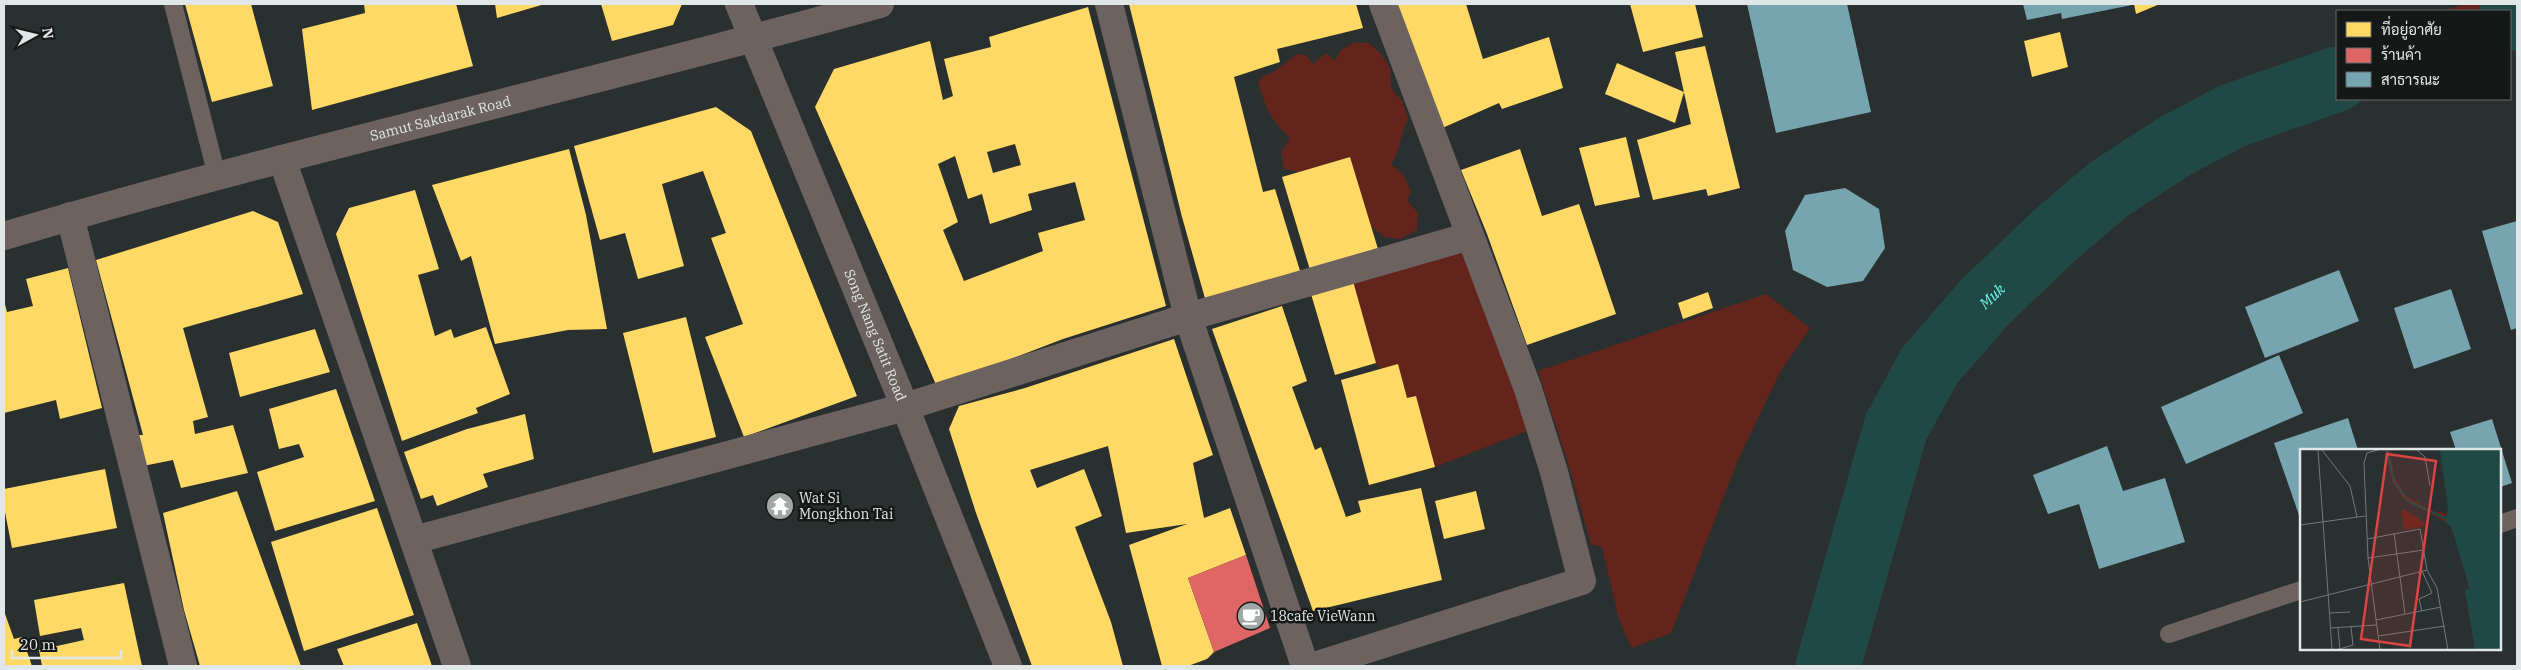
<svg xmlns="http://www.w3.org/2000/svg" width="2521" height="670" font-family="'IBM Plex Serif',Sarabun,serif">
  <rect width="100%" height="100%" fill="#2a2f2f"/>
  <path fill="#63251b" d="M2465,4H2517V48L2510,50V11H2444Z
    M1353,43H1369L1382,55L1390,68L1391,88L1403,102L1408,119C1400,135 1401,150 1391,164L1404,176L1411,191L1407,200L1418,213L1417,230L1400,239L1384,237L1371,226L1350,157L1299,172L1284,169L1281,152L1290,138C1271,122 1265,105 1258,82L1263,76L1274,72L1297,54L1306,55L1313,64L1326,53L1335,61L1340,51Z
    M2337,49V99H2362L2239,139L2184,169L2114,217L2000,322L1951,382L1924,434L1851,666H1798L1880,407L1907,356L1959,290L2073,181L2167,116L2234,85Z
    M1463,251L1516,390L1527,431L1435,467L1416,396L1407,398L1376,363L1353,281Z
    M1766,294L1810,328L1780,372L1738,460L1671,633L1631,648L1618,616L1602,547L1591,544L1568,463L1538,371Z"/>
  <path fill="#ffd966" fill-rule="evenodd" d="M185,4H251L273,86L212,102Z
    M364,4H456L473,66L312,110L302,29L365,13Z
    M495,4H545L497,18Z
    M601,4H682L673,25L612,41Z
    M1129,4H1356L1363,28L1277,49L1280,62L1234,77L1263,192L1275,189L1301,274L1206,302L1182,217Z
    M1392,4H1466L1483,59L1549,37L1563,88L1502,109L1499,103L1440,129Z
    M1630,4H1695L1703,37L1643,52Z
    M2134,4H2160L2136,14Z
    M1088,7L1166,306L1063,339L937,387L815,107L834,69L930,41L943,100L953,96L944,59L991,47L989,37ZM1015,144L1021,165L993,173L987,152ZM955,156L968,199L982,194L990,224L1032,210L1028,194L1075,182L1085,220L1038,233L1043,251L964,281L943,230L958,222L938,164Z
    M2060,32L2068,67L2032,77L2024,41Z
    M1705,46L1740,188L1708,196L1706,189L1653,200L1637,140L1691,124L1675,52Z
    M1617,63L1684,92L1675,123L1605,94Z
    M716,107L751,131L857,396L744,437L705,337L743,324L711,238L726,233L703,171L662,184L684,266L638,279L625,233L600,240L574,146Z
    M1626,137L1640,197L1595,206L1579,148Z
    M569,149L586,215L607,329L568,330L495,344L471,256L461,261L432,185Z
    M1520,149L1542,216L1579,204L1616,314L1527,345L1487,234L1461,170Z
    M1350,157L1378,249L1310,270L1282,177Z
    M415,190L439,269L418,275L435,336L451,329L454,338L486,327L510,394L476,408L478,413L402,441L336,234L349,208Z
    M253,211L278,222L303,294L183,328L208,417L193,421L195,434L233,425L248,473L181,488L173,460L143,466L137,435H143L96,260Z
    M68,268L102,408L60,419L56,400L4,413V301L7,312L33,306L26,279Z
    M1353,281L1376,363L1335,375L1311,294Z
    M1708,292L1713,308L1683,319L1678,303Z
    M1282,306L1307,381L1292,387L1315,450L1321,447L1346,517L1361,512L1358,501L1421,488L1442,580L1313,611L1212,329Z
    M686,317L716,437L653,453L623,333Z
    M315,329L330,372L240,397L229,353Z
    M1174,339L1213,455L1193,463L1204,518L1230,508L1246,555L1188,578L1214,652L1207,659L1188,666H1162L1129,545L1187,524L1126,533L1108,446L1030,470L1037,488L1084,469L1102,516L1075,527L1111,622L1123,666H1032L976,513L949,429L959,406L1025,388Z
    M1398,364L1407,398L1416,396L1435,467L1369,485L1341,380Z
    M336,389L375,501L275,531L257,472L304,457L299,444L279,449L269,409Z
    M525,414L534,459L483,474L488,487L437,506L433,495L421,499L404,452L467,429Z
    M105,469L117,528L12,548L4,507V489Z
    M237,491L270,582L301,666H200L184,610L163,513Z
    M1476,491L1485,529L1444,539L1435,501Z
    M377,508L414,615L304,651L271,542Z
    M124,583L142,666H42L39,650L84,640L81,628L40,636L34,600Z
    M4,611L14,639L22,637L32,666H4Z
    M417,623L432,666H344L337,649Z"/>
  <path fill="#e06666" d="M1246,555L1270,628L1214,652L1188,578Z"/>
  <path fill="#76a5af" d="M1747,4H1847L1871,112L1776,133Z
    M2023,4H2132V5L2062,19L2061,13L2027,20Z
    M1845,188L1879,209L1885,248L1863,281L1827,287L1793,270L1785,231L1805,195Z
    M2517,221V328L2511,330L2482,231Z
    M2339,270L2359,321L2265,358L2245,307Z
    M2451,289L2471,349L2414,369L2394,308Z
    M2279,355L2303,413L2186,464L2161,407Z
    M2348,418L2358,450H2301V521L2274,443Z
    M2492,419L2512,483L2500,487V450H2456L2450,432Z
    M2107,446L2123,491L2165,478L2185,542L2099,569L2079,504L2048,514L2033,475Z"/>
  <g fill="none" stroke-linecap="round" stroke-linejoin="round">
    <g stroke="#204945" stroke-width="65">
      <path d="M2510,18L2517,16"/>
      <path id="s1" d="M1828,666L1896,427L1930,365L1984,303L2055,235L2109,189L2175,146L2232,116L2337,79"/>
    </g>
    <path stroke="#6c6361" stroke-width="18" d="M173,4L217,176
      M2500,524L2517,518
      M2169,634L2301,590"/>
    <g stroke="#6c6361" stroke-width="28">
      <path id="s2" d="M739,4L905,407L1008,666"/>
      <path d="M1109,4L1188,317L1305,666"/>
      <path d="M282,159L457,666"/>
      <path d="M70,216L183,666"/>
      <path d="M414,540L905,407L1188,317L1470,236"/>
      <path d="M1314,666L1582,581L1554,472L1528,389L1383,4"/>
    </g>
    <path stroke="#6c6361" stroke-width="28" id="s3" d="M4,236C293,150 589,85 880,4"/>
  </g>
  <defs>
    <symbol id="temple-disc" viewBox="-11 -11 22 22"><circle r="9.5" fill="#a0a7a6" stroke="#141918"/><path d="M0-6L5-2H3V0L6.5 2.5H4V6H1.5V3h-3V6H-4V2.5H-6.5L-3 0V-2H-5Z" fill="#fff"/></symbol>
    <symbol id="cafe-disc" viewBox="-11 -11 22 22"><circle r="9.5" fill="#a0a7a6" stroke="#141918"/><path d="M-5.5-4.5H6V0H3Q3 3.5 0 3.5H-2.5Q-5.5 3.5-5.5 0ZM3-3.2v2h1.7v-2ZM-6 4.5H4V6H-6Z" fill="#fff"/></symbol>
  </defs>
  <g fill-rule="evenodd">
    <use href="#temple-disc" x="764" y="490" width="32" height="32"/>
    <use href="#cafe-disc" x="1235" y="600" width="32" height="32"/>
  </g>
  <g text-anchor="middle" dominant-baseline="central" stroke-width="5" stroke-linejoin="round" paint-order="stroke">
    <g font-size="14" fill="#e0e7e6" stroke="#141918">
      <text stroke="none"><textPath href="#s3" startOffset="452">Samut Sakdarak Road</textPath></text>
      <text stroke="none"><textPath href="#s2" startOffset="358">Song Nang Satit Road</textPath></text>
    </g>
    <g font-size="14" fill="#e0e7e6" stroke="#141918" text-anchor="start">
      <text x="799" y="498">Wat Si<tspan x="799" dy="16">Mongkhon Tai</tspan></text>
      <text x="1270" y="616">18cafe VieWann</text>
    </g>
    <g font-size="15" font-style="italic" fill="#6efaed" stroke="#141918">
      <text stroke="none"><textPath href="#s1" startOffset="412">Muk</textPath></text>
    </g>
  </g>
  <g transform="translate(2300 449)">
    <rect width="201" height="201" fill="#2a2f2f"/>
    <path d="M85,1H90L94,27L105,46L132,62L146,64L145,73L103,49L92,32ZM104,60L125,74V77L104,81L101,63Z" fill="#63251b"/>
    <path d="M140,1H201V201H175L165,142L169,139L166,127L151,77L145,73L148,60Z" fill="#204945"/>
    <path fill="none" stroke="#204945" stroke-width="2.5" d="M87,1L94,32L108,52L151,72"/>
    <path fill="none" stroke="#737978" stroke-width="1" d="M18,1L32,201M22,1L50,37L57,68M78,1L67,4L64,14L68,109L80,201M117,1L125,8L130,37M0,76L65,67M94,84L105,165M67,90L120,80L127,121L137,139L148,201M68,109L124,101M122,122L132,144L119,150L122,162M0,153L127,121M30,164L50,163M76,171L141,158M30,179L76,176M38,179L40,201M78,187L145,177M36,201L53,196L51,178"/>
    <path fill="#d84544" fill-opacity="0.15" stroke="#d84544" stroke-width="2.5" d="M87,5L136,12L110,197L61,190Z"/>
    <rect width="201" height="201" fill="none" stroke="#e0e7e6" stroke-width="2.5"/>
  </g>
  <rect width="2521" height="670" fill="none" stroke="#e0e7e6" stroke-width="10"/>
  <rect x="2336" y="10" width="175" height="90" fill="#141918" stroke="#666b6a"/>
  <rect x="2346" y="22" width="25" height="15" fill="#ffd966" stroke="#666b6a"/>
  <text x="2381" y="35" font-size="15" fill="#e0e7e6">ที่อยู่อาศัย</text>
  <rect x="2346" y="48" width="25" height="15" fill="#e06666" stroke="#666b6a"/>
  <text x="2381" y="60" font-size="15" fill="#e0e7e6">ร้านค้า</text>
  <rect x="2346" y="72" width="25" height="15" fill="#76a5af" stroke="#666b6a"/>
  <text x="2381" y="85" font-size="15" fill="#e0e7e6">สาธารณะ</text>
  <g transform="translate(35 35) rotate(82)" stroke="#141918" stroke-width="4" paint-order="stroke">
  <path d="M0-4L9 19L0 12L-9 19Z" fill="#e0e7e6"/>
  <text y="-8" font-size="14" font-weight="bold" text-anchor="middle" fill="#e0e7e6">N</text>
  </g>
  <path d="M12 650v8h109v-8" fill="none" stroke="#e0e7e6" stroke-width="2.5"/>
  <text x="20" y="650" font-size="15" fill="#e0e7e6" stroke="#141918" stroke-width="4" paint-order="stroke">20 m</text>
</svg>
